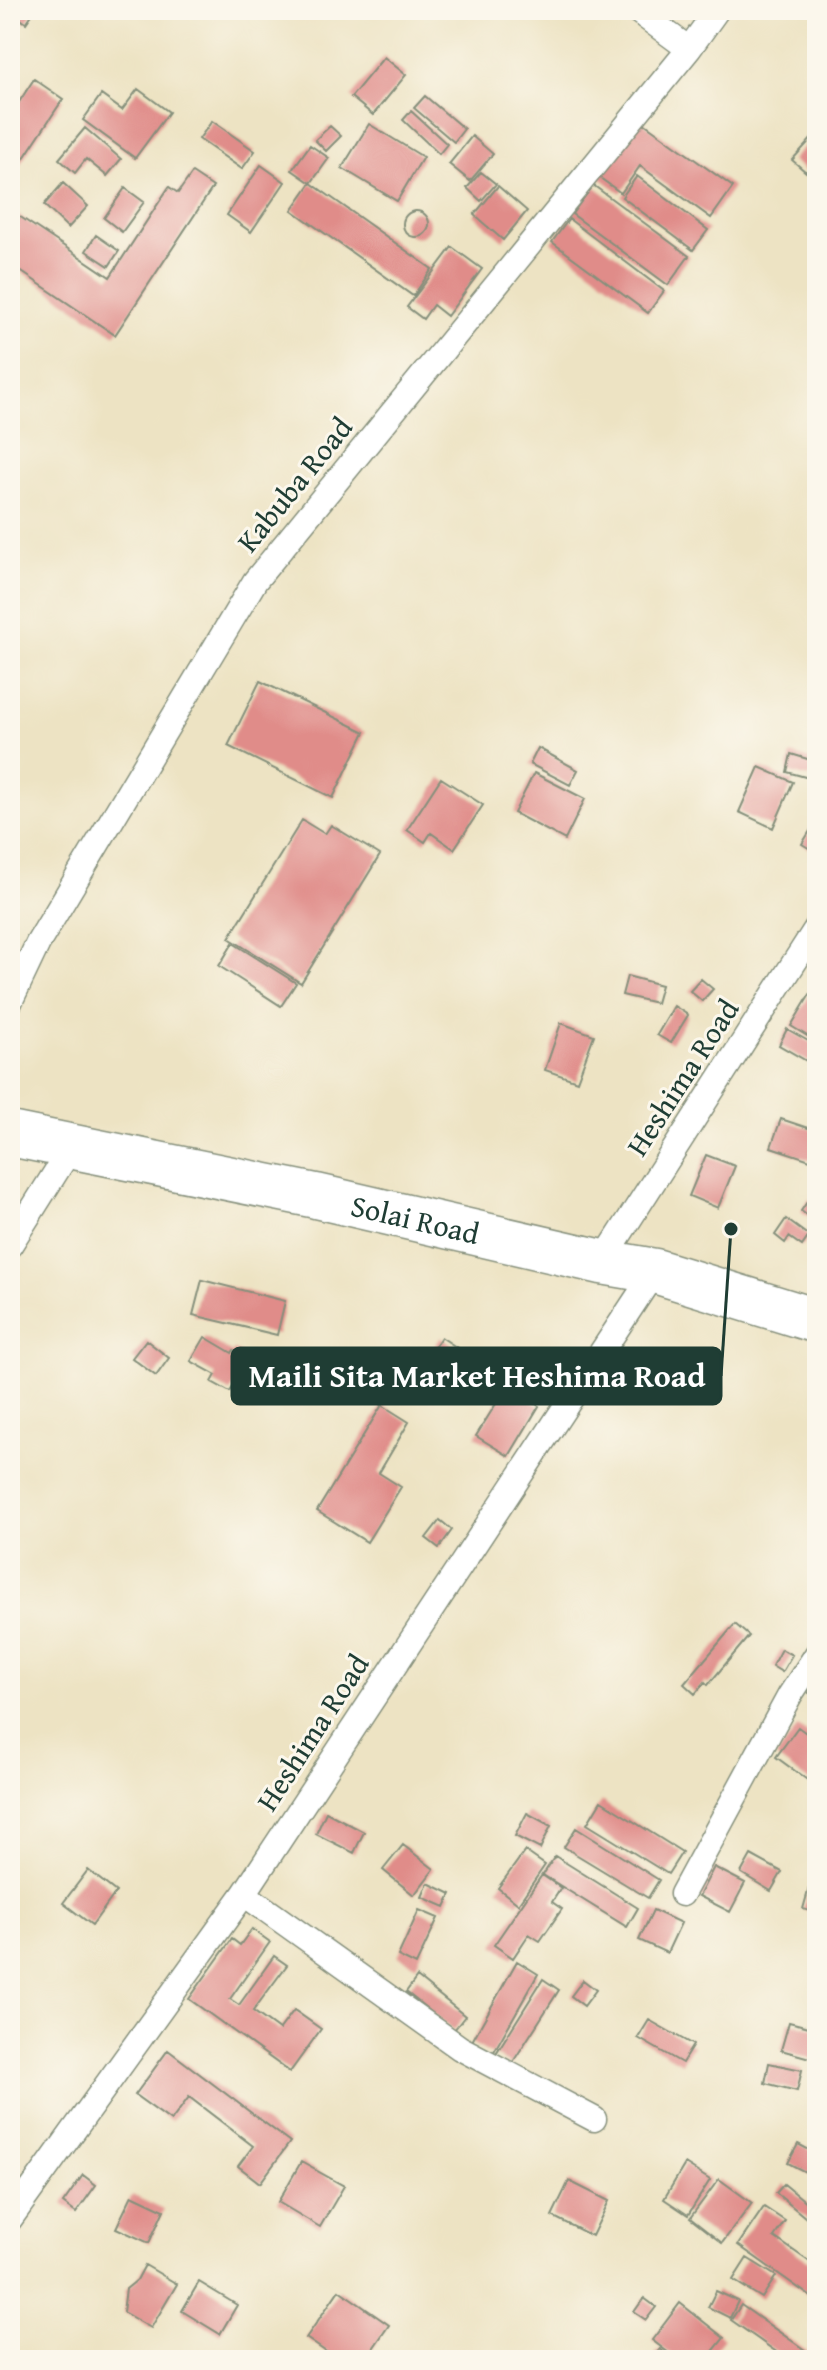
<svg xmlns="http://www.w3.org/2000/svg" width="827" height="2370" font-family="'Gentium Book Plus',serif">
  <rect width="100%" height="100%" fill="#fbf7ec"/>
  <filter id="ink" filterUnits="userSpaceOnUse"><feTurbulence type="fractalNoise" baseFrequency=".0125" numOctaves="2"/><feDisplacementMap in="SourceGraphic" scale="16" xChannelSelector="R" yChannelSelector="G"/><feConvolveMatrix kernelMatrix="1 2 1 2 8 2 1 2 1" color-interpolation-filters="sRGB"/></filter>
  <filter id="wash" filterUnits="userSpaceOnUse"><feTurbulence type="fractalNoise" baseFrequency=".006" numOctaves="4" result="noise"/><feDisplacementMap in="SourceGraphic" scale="32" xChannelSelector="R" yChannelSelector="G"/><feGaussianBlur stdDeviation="1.8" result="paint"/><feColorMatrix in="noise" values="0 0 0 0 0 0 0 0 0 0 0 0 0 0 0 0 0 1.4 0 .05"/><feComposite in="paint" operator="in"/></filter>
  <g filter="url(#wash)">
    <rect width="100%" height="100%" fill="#ede3c3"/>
    <g id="blocks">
      <path fill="#e08c89" d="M17,10H35L26,23L14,14Z
        M384,57L406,75L373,115L351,97Z
        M34,79L63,99L10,179V116Z
        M138,89L169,112L135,158L83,120L101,95L122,110Z
        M425,96L464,129L454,142L414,108Z
        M411,111L447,144L439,154L403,120Z
        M637,118L733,187L711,218L640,166L621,193L596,175Z
        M212,121L255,151L242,169L199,139Z
        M369,124L423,157L397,201L342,168Z
        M330,126L341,136L326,151L315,140Z
        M85,128L121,159L107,176L86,159L75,173L59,159Z
        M472,136L493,154L470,181L449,164Z
        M814,136L817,138V160L806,172L792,160Z
        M310,145L329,158L311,183L292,170Z
        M261,165L285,182L251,232L227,215Z
        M481,172L496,184L481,201L467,188Z
        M192,173L213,187L115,335L10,264V210L110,277L169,187L178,193Z
        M637,176L708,230L693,250L622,197Z
        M63,183L88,206L68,228L44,205Z
        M311,183L432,269L413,296L292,210Z
        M593,185L689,256L668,285L572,214Z
        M498,186L527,211L503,240L474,215Z
        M125,188L144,202L122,232L104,218Z
        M403 224a13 13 0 1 1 26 0a13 13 0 1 1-26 0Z
        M569,219L664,291L648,313L552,242Z
        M96,235L119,251L109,266L86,251Z
        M452,247L482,269L447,316L433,305L423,319L407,307Z
        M260,681L365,732L333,798L228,746Z
        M538,748L578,770L570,785L530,764Z
        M791,754L814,761L809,778L787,772Z
        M759,767L793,782L773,828L739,812Z
        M534,773L585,799L565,840L514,813Z
        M441,778L483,805L454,849L431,833L425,842L407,830Z
        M302,820L325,834L331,825L380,855L301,983L229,938Z
        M815,823L817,824V853L802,844Z
        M233,943L296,983L281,1006L219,966Z
        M627,976L661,985L656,1003L622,995Z
        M701,979L713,989L702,1001L690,991Z
        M812,991L817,994V1042L791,1026Z
        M674,1006L688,1015L671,1043L657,1035Z
        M561,1023L594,1035L577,1081L545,1070Z
        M787,1029L817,1046V1067L779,1045Z
        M781,1119L817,1131L816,1162L771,1147Z
        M706,1155L735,1166L718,1208L689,1196Z
        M809,1199L817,1206V1218L815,1221L801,1211Z
        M786,1219L809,1236L802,1246L789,1237L785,1243L775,1235Z
        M202,1280L285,1301L277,1335L193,1315Z
        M205,1337L232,1353L234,1350L249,1358L230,1392L212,1382L216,1375L191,1361Z
        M441,1337L471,1357L458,1377L428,1357Z
        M146,1340L169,1358L156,1376L132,1358Z
        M507,1386L539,1406L509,1456L476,1436Z
        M382,1405L409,1422L379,1473L401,1487L367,1542L317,1511Z
        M440,1520L452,1530L439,1548L426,1538Z
        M735,1624L749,1636L708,1685L705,1682L695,1694L684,1684Z
        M781,1649L792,1655L782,1672L772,1666Z
        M817,1679V1698L809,1693Z
        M798,1727L817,1741V1787L776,1757Z
        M601,1801L682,1852L668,1874L587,1824Z
        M326,1812L364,1832L354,1853L316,1834Z
        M527,1813L551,1826L540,1849L515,1836Z
        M576,1828L659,1880L648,1898L564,1847Z
        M403,1845L434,1869L414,1895L383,1870Z
        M525,1851L545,1865L518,1904L498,1888Z
        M751,1855L782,1872L771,1891L741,1873Z
        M555,1856L638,1908L627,1927L543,1875Z
        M816,1863H817V1913L803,1909Z
        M714,1867L745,1883L730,1912L699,1896Z
        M88,1870L116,1892L92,1925L63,1903Z
        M542,1875L561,1888L552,1902L562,1909L540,1941L529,1934L513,1958L494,1945Z
        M428,1883L451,1894L445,1907L422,1897Z
        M419,1910L438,1918L416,1965L398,1956Z
        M653,1910L681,1923L667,1953L639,1940Z
        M252,1929L270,1942L230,1999L239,2005L274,1956L287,1965L253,2011L279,2030L294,2010L321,2029L290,2072L189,1999L232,1939L240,1945Z
        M517,1961L538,1974L492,2055L471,2043Z
        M417,1977L465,2016L454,2030L406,1992Z
        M543,1979L559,1990L511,2065L495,2055Z
        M583,1980L596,1990L584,2006L571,1996Z
        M649,2020L693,2045L682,2063L638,2038Z
        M789,2022L817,2029V2060L781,2050Z
        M168,2050L290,2142L260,2183L238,2166L253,2146L189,2097L171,2121L135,2095Z
        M769,2063L802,2070L797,2091L765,2083Z
        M798,2144L817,2154V2169L813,2176L788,2163Z
        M301,2162L344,2186L320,2227L278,2202Z
        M685,2164L710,2180L688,2215L664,2199Z
        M83,2175L96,2185L76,2213L63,2203Z
        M719,2179L752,2203L722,2243L690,2218Z
        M569,2181L609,2201L592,2236L552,2216Z
        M784,2184L812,2207L817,2201V2227L776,2193Z
        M132,2195L164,2210L149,2243L116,2228Z
        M764,2207L785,2221L774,2237L817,2267V2301L738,2245Z
        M747,2258L776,2276L762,2298L733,2280Z
        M145,2265L177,2284L151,2328L123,2312L126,2289L137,2280Z
        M199,2282L237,2305L220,2334L182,2311Z
        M339,2290L389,2325L365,2360H338L306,2338Z
        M716,2291L738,2301L730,2318L708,2307Z
        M644,2298L656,2307L646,2320L634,2312Z
        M680,2303L724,2338L706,2360H678L652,2340Z
        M741,2305L812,2355L809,2360H788L731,2320Z
        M660,2349L673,2360H651Z"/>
    </g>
  </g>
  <g filter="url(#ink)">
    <use href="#blocks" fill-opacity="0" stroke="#86907c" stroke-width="2"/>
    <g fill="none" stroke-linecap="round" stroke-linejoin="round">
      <defs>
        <path id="street" d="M636,10L689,49
          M10,1002L38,943L255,581L689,49L717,10
          M10,1245L71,1148
          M602,1262L817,927
          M244,1894L460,2048L594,2119
          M682,1894L790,1695L817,1654
          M10,2219L244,1894L655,1271"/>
        <g id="highway">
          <path id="s1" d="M10,1134L316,1196L602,1262L655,1271L817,1321"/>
        </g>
      </defs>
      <use href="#street" stroke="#86907c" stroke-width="27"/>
      <use href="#highway" stroke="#86907c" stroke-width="47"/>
      <use href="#street" stroke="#fff" stroke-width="24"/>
      <use href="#highway" stroke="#fff" stroke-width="44"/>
    </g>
  </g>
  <g text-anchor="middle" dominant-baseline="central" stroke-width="6" stroke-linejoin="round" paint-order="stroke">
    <g font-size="30" fill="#1f3d34" stroke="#fbf7ec">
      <text transform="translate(294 484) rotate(-51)">Kabuba Road</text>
      <text transform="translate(682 1077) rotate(-57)">Heshima Road</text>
      <text stroke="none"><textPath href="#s1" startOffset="414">Solai Road</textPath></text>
      <text transform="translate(312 1732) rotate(-57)">Heshima Road</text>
    </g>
  </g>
  <path fill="none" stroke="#1f3d34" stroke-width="3" d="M731 1229L721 1376"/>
  <circle fill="#1f3d34" stroke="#fbf7ec" stroke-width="3" cx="731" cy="1229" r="8"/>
  <rect fill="#1f3d34" stroke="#1f3d34" stroke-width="3" x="232" y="1348" width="489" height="56" rx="8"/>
  <g font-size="32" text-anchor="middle" font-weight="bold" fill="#fff">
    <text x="477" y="1387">Maili Sita Market Heshima Road</text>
  </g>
  <rect width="827" height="2370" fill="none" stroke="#fbf7ec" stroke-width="40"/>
</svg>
